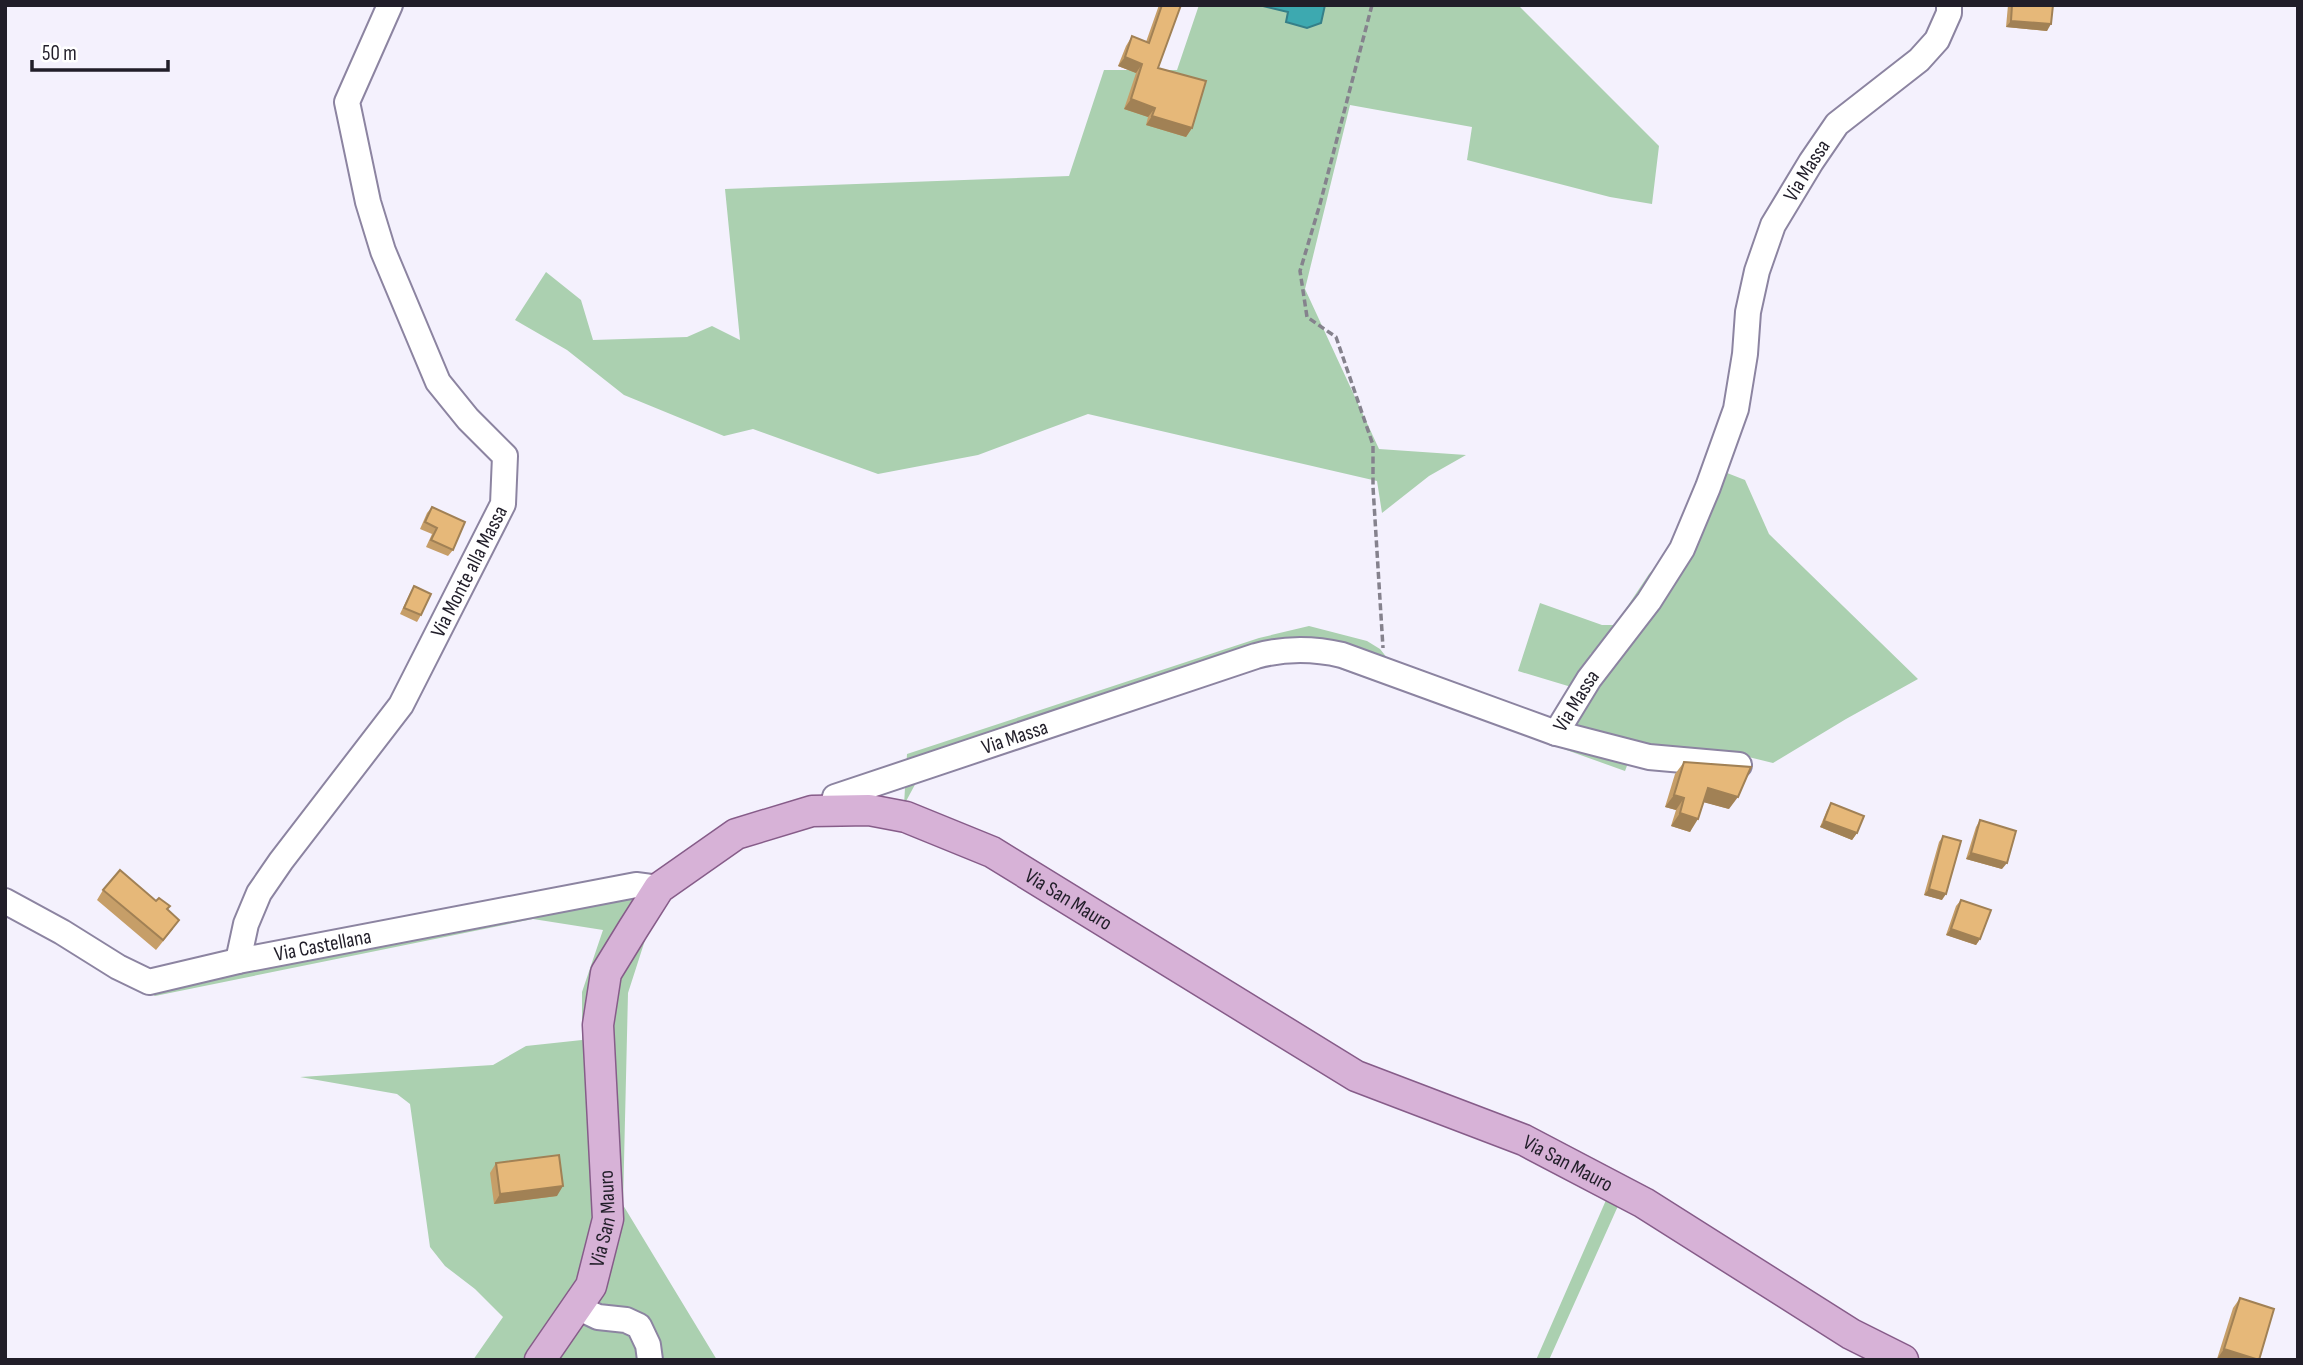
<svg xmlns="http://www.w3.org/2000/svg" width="2303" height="1365" font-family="'Sofia Sans Condensed',sans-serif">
  <rect width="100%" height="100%" fill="#f4f1fd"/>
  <path fill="#abd0b0" d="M1199,5H1518L1659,146L1652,204L1610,197L1467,160L1472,127L1350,105L1305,289L1379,449L1466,455L1429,476L1382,513L1377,481L1088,414L978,455L878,474L753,429L724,436L624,395L567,350L515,320L546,272L581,300L593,340L687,337L712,326L740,340L725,189L1069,176L1104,70H1177Z
    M1705,471H1712L1679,549L1600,657L1591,653L1578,689L1518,671L1540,603L1602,625H1615L1649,574L1678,544Z
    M1722,471L1745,480L1769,534L1918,679L1846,719L1773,763L1720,750L1637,744L1569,731Z
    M1309,626L1367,641L1380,649L1392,664L1309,641L1272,646L1127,691L1128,700L1282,654L1324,653L1407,679L1628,763L1625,771L1315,660H1281L1193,691L1128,708L918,779L904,805L907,754L1259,638Z
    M643,896L604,958L600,1189L587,1265L532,1360H473L503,1317L475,1289L445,1266L430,1247L410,1104L397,1094L300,1077L493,1065L526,1046L582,1040V992L603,930L533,919L155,996L127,978Z
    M656,906L628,993L623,1205L717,1360H550L594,1291L606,1018L618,967Z
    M1610,1191L1622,1197L1549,1360H1536Z"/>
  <path fill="#3da9b0" stroke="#357f88" stroke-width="2" d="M1259,5H1325L1321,23L1307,28L1286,22L1288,12Z"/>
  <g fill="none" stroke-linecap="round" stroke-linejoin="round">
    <defs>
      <g id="minor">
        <path id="s1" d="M1556,733L1589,679L1649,601L1682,549L1708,487L1736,409L1745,354L1748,312L1757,271L1773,225L1811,162L1837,124L1919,60L1937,40L1949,13V5"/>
        <path id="s2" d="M831,810L835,797L1256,656C1285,648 1312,648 1342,655L1556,733L1649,757L1739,765"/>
        <path id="s3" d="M5,901L62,932L118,967L149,982L238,961L636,885L659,888"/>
        <path id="s4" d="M238,961L246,924L259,893L281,861L401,705L503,504L505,456L468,419L438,382L383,251L368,202L347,102L390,5"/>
        <path d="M577,1307L598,1317L626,1320L639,1326L648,1345L650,1360"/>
      </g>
      <g id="major">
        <path id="s5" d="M540,1360L591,1286L608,1219L598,1025L606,973L633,929L659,888L736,834L812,811L869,810L906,817L992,852L1356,1076L1524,1140L1644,1203L1851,1334L1903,1360"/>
      </g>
    </defs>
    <use href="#minor" stroke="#8c84a1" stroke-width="28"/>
    <use href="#major" stroke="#865c89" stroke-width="33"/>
    <path stroke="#85828d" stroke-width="3.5" stroke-dasharray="7 3.5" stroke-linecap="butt" d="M1372,5L1320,204L1300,271L1307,317L1336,337L1373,445V487L1383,648"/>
    <use href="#minor" stroke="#fff" stroke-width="24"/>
    <use href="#major" stroke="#d7b2d7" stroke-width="30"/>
  </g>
  <path fill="#c69e68" d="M1159,5H1181L1158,68L1192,128L1186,137L1146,125L1148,117L1124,109L1136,73L1118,66L1126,46L1132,36L1146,42Z
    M2008,5H2053L2047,31L2006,27Z
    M432,507L453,550L448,556L426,547L432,534L420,529L427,513Z
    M414,586L421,615L417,622L400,614L410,593Z
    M1684,762L1729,809L1704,802L1690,832L1671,826L1676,810L1665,807L1675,774Z
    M1831,803L1857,833L1852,840L1820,827L1827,810Z
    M1980,820L2002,869L1966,859L1976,827Z
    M1943,836L1942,900L1924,895L1939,842Z
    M103,890L167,910L173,929L156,950L97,900Z
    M1961,900L1980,939L1976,945L1946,935L1956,906Z
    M496,1163L557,1196L494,1204L490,1173Z
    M2240,1298L2274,1309L2217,1359L2233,1308Z"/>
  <path fill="#a18155" d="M2011,21L2051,24L2047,31L2006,27Z
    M1125,57L1142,64L1136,73L1118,66Z
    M1131,99L1155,108L1148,117L1124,109Z
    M1152,116L1192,128L1186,137L1146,125Z
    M1708,788L1738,797L1729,809L1699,801Z
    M1674,795L1684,798L1676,810L1665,807Z
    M1680,813L1698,819L1690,832L1671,826Z
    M1824,821L1857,833L1852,840L1820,827Z
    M1971,853L2007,863L2002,869L1966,859Z
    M1929,889L1946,894L1942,900L1924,895Z
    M1951,929L1980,939L1976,945L1946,935Z
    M563,1186L557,1196L494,1204L500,1194Z
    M2224,1349L2258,1360H2220L2217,1359Z"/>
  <path fill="#e6b879" stroke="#a18155" stroke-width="2" d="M1162,5H1181L1158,68L1206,81L1192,128L1152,116L1155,108L1131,99L1142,64L1125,57L1132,36L1149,43Z
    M2012,5H2053L2051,24L2011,21Z
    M432,507L465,522L453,550L431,540L437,528L425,522Z
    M414,586L431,594L421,615L404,608Z
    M1684,762L1751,767L1738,797L1708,788L1698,819L1680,813L1684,798L1674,795Z
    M1831,803L1864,816L1857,833L1824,821Z
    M1980,820L2016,831L2007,863L1971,853Z
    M1943,836L1961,841L1946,894L1929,889Z
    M120,870L156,901L159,898L170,906L167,909L179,920L163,940L103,890Z
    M1961,900L1991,910L1980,939L1951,929Z
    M559,1155L563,1186L500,1194L496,1163Z
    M2240,1298L2274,1309L2259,1360L2224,1349Z"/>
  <g text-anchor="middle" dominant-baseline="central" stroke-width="7" stroke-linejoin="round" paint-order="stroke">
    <g font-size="21" fill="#211e29" stroke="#fff">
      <text stroke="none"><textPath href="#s1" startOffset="626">Via Massa</textPath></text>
      <text stroke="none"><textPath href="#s4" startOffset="457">Via Monte alla Massa</textPath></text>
      <text stroke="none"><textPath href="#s1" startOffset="38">Via Massa</textPath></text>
      <text stroke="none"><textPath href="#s2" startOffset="203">Via Massa</textPath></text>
      <text stroke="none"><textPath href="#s5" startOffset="957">Via San Mauro</textPath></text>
      <text stroke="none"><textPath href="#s3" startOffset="343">Via Castellana</textPath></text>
      <text stroke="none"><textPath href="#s5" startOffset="1524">Via San Mauro</textPath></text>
      <text stroke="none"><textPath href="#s5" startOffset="159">Via San Mauro</textPath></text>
    </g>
  </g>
  <rect width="2303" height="1365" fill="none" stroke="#211e29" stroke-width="14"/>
  <path d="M32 60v10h136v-10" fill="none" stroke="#211e29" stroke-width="3.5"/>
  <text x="42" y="60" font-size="21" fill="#211e29" stroke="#ffffff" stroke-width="5" paint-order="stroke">50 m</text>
</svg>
